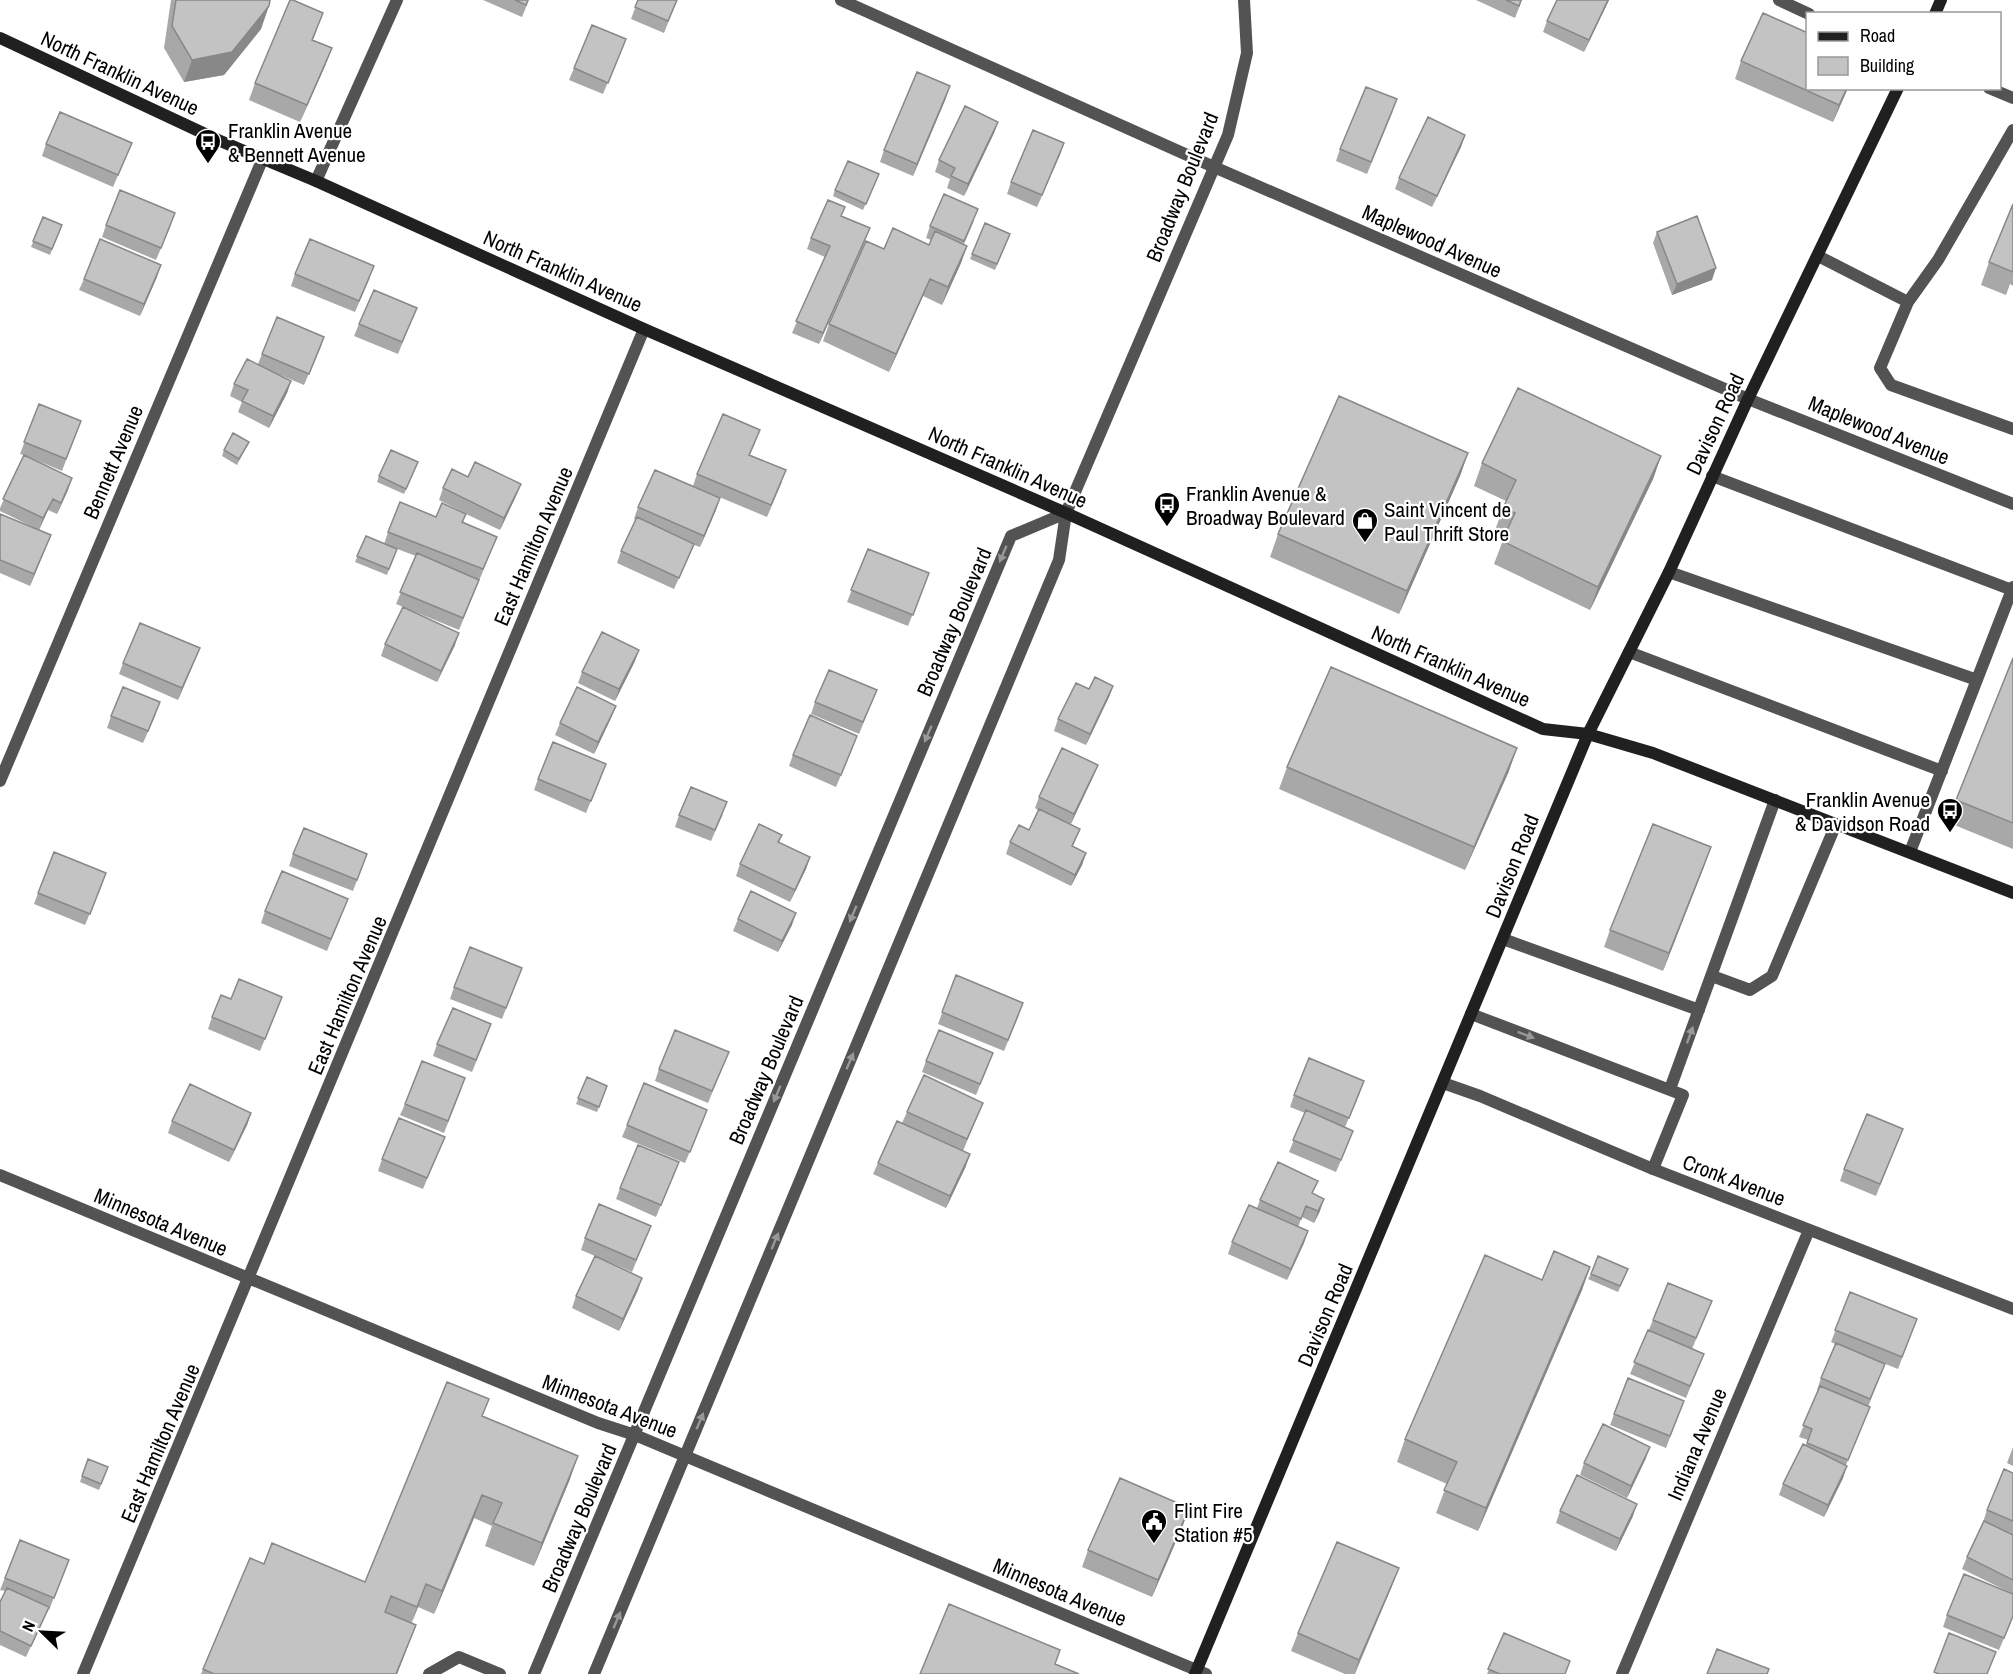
<svg xmlns="http://www.w3.org/2000/svg" width="2013" height="1674" font-family="'Archivo Narrow',sans-serif">
  <rect width="100%" height="100%" fill="#fff"/>
  <g fill="none" stroke-linecap="round" stroke-linejoin="round">
    <path stroke="#535353" stroke-width="12" d="M1818,256L1908,302L1880,368L1891,385L2013,429
      M1908,302L1938,260L2013,130
      M1712,476L2012,590
      M1669,572L1977,680
      M1629,652L1942,771
      M1910,852L2013,587
      M1503,939L1699,1010
      M1712,976L1750,990L1772,976L1836,824
      M1471,1014L1683,1095L1653,1169
      M1670,1089L1775,800
      M429,1674L459,1657L500,1674"/>
    <path stroke="#535353" stroke-width="12" d="M841,0L1214,167L1748,399L2013,504
      M1779,0L1809,14
      M1989,88L2013,98
      M316,181L397,0
      M0,781L263,158
      M1443,1083L1480,1096L1653,1169L2013,1309
      M0,1175L598,1423L635,1435L1206,1674
      M83,1674L644,329
      M534,1674L1011,536L1066,513
      M594,1674L1059,560L1066,513L1228,135L1247,53L1244,0
      M1622,1674L1809,1230"/>
    <path stroke="#202020" stroke-width="12" d="M1935,14L1941,0
      M0,38L218,140L316,181L644,329L1066,513L1543,729L1588,734L1653,753L2013,893
      M1195,1674L1588,734L1669,572L1748,399L1898,88"/>
  </g>
  <path fill="#a8a8a8" d="M171,0H270L261,29L224,75L184,82L164,48Z
    M483,0H529L522,17Z
    M638,0H677L664,33L631,19Z
    M1476,0H1522L1515,18Z
    M1557,0H1609L1584,52L1543,32L1547,21Z
    M317,30L313,40L332,48L325,66L300,122L249,100L255,83Z
    M626,39L603,94L569,80L574,68Z
    M1741,61L1848,88L1833,122L1735,79Z
    M946,98L913,176L880,162L884,150Z
    M1393,111L1367,174L1336,161L1340,149Z
    M998,122L994,133L964,196L947,188L950,179L935,172L939,160Z
    M1465,135L1461,147L1432,207L1395,189L1399,178Z
    M132,143L113,187L42,156L46,144Z
    M1064,143L1037,207L1007,194L1011,182Z
    M879,174L863,210L833,196L835,190Z
    M2013,204V286L2010,284L2006,295L1981,285L1989,262Z
    M842,216L865,240L819,344L792,333L825,257L807,249L811,238Z
    M43,217L62,225L50,255L31,247Z
    M974,221L964,244L967,246L961,263L942,305L923,296L889,372L823,341L829,324L884,249L929,245L931,240L926,238L930,226Z
    M985,223L1010,234L995,270L970,259Z
    M106,225H171L156,260L102,237Z
    M1657,232L1712,280L1672,295L1653,243Z
    M295,274L370,278L355,312L291,286Z
    M157,277L140,316L79,290L84,279Z
    M417,308L398,354L354,336L359,324Z
    M324,337L304,385L273,372L291,381L287,393L269,428L238,412L242,402L230,396L234,384L258,364L262,354Z
    M39,404L81,421L62,471L29,457L68,490L57,514L48,510L39,530L0,511V508L24,455L20,454Z
    M756,441L750,455L782,482L767,517L693,486L697,474Z
    M249,442L237,465L222,456L224,450Z
    M1468,453L1460,476L1399,614L1270,557L1278,534Z
    M1661,456L1653,479L1590,610L1494,564L1505,535L1495,530L1506,501L1474,486L1482,463Z
    M418,462L404,494L377,482L379,476Z
    M468,477L521,484L516,496L500,530L466,514L463,523L492,549L459,630L396,604L416,556L384,544L388,532L463,512L439,500L443,488Z
    M638,507L716,510L700,547L694,545L674,589L617,563L621,551L636,520L634,519Z
    M0,514L51,535L30,586L0,573Z
    M366,536L397,549L387,575L355,562Z
    M868,549L929,573L908,626L847,602Z
    M385,644L455,645L437,682L381,656Z
    M2013,658V849L1947,822Z
    M195,660L178,700L119,674L123,663Z
    M635,661L615,701L578,683L582,672Z
    M1113,686L1109,697L1086,745L1054,731L1058,719L1089,689Z
    M877,690L859,734L811,714L815,702Z
    M616,706L611,718L594,754L555,735L560,723Z
    M156,714L143,743L107,728L111,716Z
    M853,747L836,787L789,766L793,755Z
    M606,764L586,813L534,790L538,779Z
    M1098,765L1093,777L1070,825L1080,829L1073,846L1086,853L1082,865L1071,886L1006,854L1010,842L1029,830L1038,810L1035,808L1039,797Z
    M1287,767L1509,771L1465,870L1279,789Z
    M723,814L711,841L675,827L679,815Z
    M782,835L779,843L810,857L806,869L790,902L736,876L740,864Z
    M293,854H367L353,891L289,866Z
    M1705,864L1663,971L1604,947L1610,930Z
    M102,885L85,925L34,904L38,893Z
    M265,911H343L327,951L261,923Z
    M738,919L792,925L778,952L733,931Z
    M522,968L502,1019L450,999L454,987Z
    M956,975L1019,1015L1004,1051L938,1024Z
    M282,997L260,1051L208,1029L212,1017L231,999Z
    M487,1035L472,1072L433,1056L437,1044Z
    M729,1052L708,1103L655,1081L659,1069Z
    M926,1061L989,1064L976,1095L922,1072Z
    M587,1077L607,1086L597,1112L576,1104Z
    M461,1090L444,1133L400,1115L405,1104Z
    M1360,1093L1345,1127L1349,1142L1336,1172L1289,1152L1305,1113L1290,1107L1294,1095Z
    M983,1103L963,1151L966,1166L946,1208L873,1174L878,1163L902,1123L907,1112Z
    M251,1113L247,1125L229,1162L168,1133L172,1121Z
    M703,1121L685,1163L622,1137L627,1125Z
    M1903,1129L1876,1196L1840,1181L1844,1169Z
    M440,1148L423,1189L378,1171L382,1159Z
    M674,1174L656,1217L616,1199L620,1188Z
    M1313,1194L1320,1211L1314,1223L1302,1217L1298,1227L1308,1231L1304,1243L1287,1280L1228,1254L1232,1242L1257,1208L1260,1200Z
    M585,1238H646L632,1272L605,1260L642,1278L638,1290L619,1331L572,1308L576,1296L595,1256L581,1250Z
    M1590,1267L1582,1290L1478,1531L1436,1513L1447,1484L1397,1462L1405,1439L1542,1280Z
    M1628,1269L1618,1292L1588,1279L1591,1274Z
    M1850,1292L1917,1319L1898,1369L1863,1355L1885,1364L1868,1407L1865,1419L1846,1465L1843,1478L1824,1517L1779,1495L1783,1484L1806,1445L1808,1440L1799,1437L1818,1390H1817L1821,1378L1835,1344L1831,1342Z
    M1712,1301L1692,1349L1704,1354L1686,1398L1630,1374L1653,1320Z
    M1628,1378L1684,1401L1666,1448L1610,1425Z
    M489,1399L482,1416L570,1479L534,1566L485,1546L492,1526L474,1518L434,1614L418,1607L411,1623L416,1625L397,1674H201L250,1558L264,1564L365,1582Z
    M2013,1447V1466L2007,1463Z
    M1646,1458L1627,1498L1580,1475L1584,1463Z
    M88,1459L108,1467L99,1490L80,1482Z
    M2013,1473V1594L1962,1569L1967,1557L1983,1522L1987,1510Z
    M1189,1508L1183,1525L1152,1597L1082,1567L1088,1550Z
    M1560,1511L1633,1516L1616,1551L1556,1523Z
    M20,1540L69,1560L49,1610L48,1609L26,1657L0,1645V1602L5,1591L0,1590Z
    M1392,1586L1355,1674H1345L1291,1651L1298,1633Z
    M1947,1615L2013,1617L1999,1650L1943,1627Z
    M1504,1633L1570,1661L1565,1674H1487Z"/>
  <path fill="#888" d="M1608,0H1609L1584,52L1589,40Z
    M269,6L261,29L224,75L184,82L192,60Z
    M332,48L325,66L300,122L307,105Z
    M950,86L946,98L913,176L917,164Z
    M1847,88H1848L1833,122L1839,105Z
    M998,122L994,133L964,196L968,184Z
    M1465,135L1461,147L1432,207L1437,196Z
    M1064,143L1060,155L1037,207L1042,195Z
    M870,228L865,240L819,344L823,333Z
    M967,246L961,263L942,305L948,287Z
    M161,265L157,277L140,316L144,304Z
    M1716,268L1712,280L1672,295L1677,284Z
    M930,279L923,296L889,372L896,354Z
    M324,337L320,349L304,385L309,374Z
    M291,381L287,393L269,428L273,416Z
    M1468,453L1460,476L1399,614L1407,591Z
    M1661,456L1653,479L1590,610L1598,587Z
    M72,478L68,490L57,514L61,503Z
    M521,484L516,496L500,530L504,518Z
    M720,498L716,510L700,547L704,536Z
    M53,499L48,510L39,530L43,518Z
    M51,535L46,547L30,586L34,574Z
    M459,633L455,645L437,682L441,671Z
    M200,648L195,660L178,700L182,688Z
    M639,650L635,661L615,701L619,689Z
    M1113,686L1109,697L1086,745L1090,734Z
    M616,706L611,718L594,754L598,742Z
    M1517,748L1509,771L1465,870L1474,847Z
    M1098,765L1093,777L1070,826L1074,814Z
    M1711,847L1705,864L1663,971L1669,953Z
    M1086,853L1082,865L1071,886L1075,875Z
    M810,857L806,869L790,902L795,890Z
    M796,913L792,925L778,952L782,941Z
    M251,1113L247,1125L229,1162L234,1150Z
    M970,1154L966,1166L946,1208L950,1196Z
    M1324,1199L1320,1211L1314,1223L1318,1211Z
    M1308,1231L1304,1243L1287,1280L1291,1269Z
    M1590,1267L1582,1290L1478,1531L1486,1508Z
    M642,1278L638,1290L619,1331L623,1319Z
    M1650,1447L1646,1458L1627,1498L1631,1486Z
    M578,1456L570,1479L534,1566L542,1543Z
    M1847,1466L1843,1478L1824,1517L1828,1505Z
    M482,1495L474,1518L434,1614L442,1591Z
    M1637,1504L1633,1516L1616,1551L1620,1539Z
    M1189,1508L1183,1525L1152,1597L1158,1580Z
    M1399,1568L1392,1586L1354,1674L1359,1660Z
    M426,1584L418,1607L409,1630L417,1607Z
    M416,1625L397,1674H396Z"/>
  <path fill="#c3c3c3" stroke="#888" stroke-width="1.5" d="M176,0H270L269,6L232,52L192,60L172,26Z
    M290,0H293L323,13L312,40L332,48L307,105L255,83Z
    M515,0H528L526,5Z
    M638,0H677L668,21L635,7Z
    M1506,0H1521L1519,6Z
    M1557,0H1608L1589,40L1547,21Z
    M1763,13L1808,33V88H1847L1839,105L1741,61Z
    M592,25L626,39L608,83L574,68Z
    M917,72L950,86L917,164L884,150Z
    M1366,87L1397,99L1371,162L1340,149Z
    M965,106L998,122L968,184L951,176L955,168L939,160Z
    M60,112L132,143L118,175L46,144Z
    M1428,117L1465,135L1437,196L1399,178Z
    M1033,130L1064,143L1042,195L1011,182Z
    M848,161L879,174L866,204L835,190Z
    M120,190L175,213L161,248L106,225Z
    M944,194L978,209L964,241L930,226Z
    M828,200L845,207L841,216L870,228L823,333L796,321L830,246L811,238Z
    M2013,204V272L1989,262Z
    M1697,216L1716,268L1677,284L1657,232Z
    M43,217L62,225L52,249L33,241Z
    M985,223L1010,234L997,264L972,254Z
    M893,228L929,245L935,231L967,246L948,287L930,279L896,354L829,324L866,241L884,249Z
    M100,239L161,265L144,304L84,279Z
    M310,239L374,266L359,301L295,274Z
    M374,290L417,308L402,342L359,324Z
    M277,317L324,337L309,374L262,354Z
    M247,359L291,381L273,416L242,401L248,390L234,384Z
    M1518,388L1661,456L1598,587L1502,541L1515,513L1503,508L1516,480L1482,463Z
    M1339,396L1468,453L1407,591L1278,534Z
    M39,404L81,421L66,459L24,442Z
    M723,414L760,430L749,455L786,470L771,505L697,474Z
    M233,433L249,442L239,459L224,450Z
    M391,450L418,462L406,489L379,476Z
    M24,455L72,478L61,503L53,499L43,518L3,499Z
    M475,462L521,484L504,518L443,488L452,469L468,477Z
    M655,470L720,498L704,536L638,507Z
    M400,502L436,517L442,503L466,514L462,522L497,537L483,569L388,532Z
    M0,514L51,535L34,574L0,560Z
    M637,517L694,544L679,578L621,551Z
    M366,536L397,549L389,569L357,556Z
    M868,549L929,573L913,615L851,590Z
    M417,553L479,580L463,618L400,592Z
    M403,607L459,633L441,671L385,644Z
    M140,623L200,648L182,688L123,663Z
    M602,632L639,650L619,689L582,672Z
    M2013,658V823L1956,800Z
    M1331,667L1517,748L1474,847L1287,767Z
    M829,670L877,690L863,722L815,702Z
    M1095,677L1113,686L1090,734L1058,719L1076,683L1089,689Z
    M123,687L160,702L148,731L111,716Z
    M577,687L616,706L598,742L560,723Z
    M810,715L857,736L841,775L793,755Z
    M553,742L606,764L591,801L538,779Z
    M1062,748L1098,765L1074,814L1039,797Z
    M691,787L727,802L715,830L679,815Z
    M1039,809L1080,829L1072,846L1086,853L1075,875L1010,842L1019,825L1029,830Z
    M759,824L782,835L778,842L810,857L795,890L740,864Z
    M1653,824L1711,847L1669,953L1610,930Z
    M304,828L367,854L357,880L293,854Z
    M54,852L106,873L90,914L38,893Z
    M282,871L348,899L331,939L265,911Z
    M751,891L796,913L782,941L738,919Z
    M470,947L522,968L506,1008L454,987Z
    M956,975L1023,1003L1008,1040L942,1012Z
    M239,979L282,997L265,1039L212,1017L221,995L231,999Z
    M453,1008L491,1024L476,1060L437,1044Z
    M675,1030L729,1052L712,1091L659,1069Z
    M939,1030L993,1053L980,1084L926,1061Z
    M1309,1058L1364,1081L1349,1118L1294,1095Z
    M422,1061L465,1078L448,1121L405,1104Z
    M924,1075L983,1103L967,1139L907,1112Z
    M587,1077L607,1086L599,1107L578,1098Z
    M644,1083L707,1110L690,1152L627,1125Z
    M190,1084L251,1113L234,1150L172,1121Z
    M1306,1110L1353,1131L1341,1160L1293,1140Z
    M1867,1114L1903,1129L1880,1184L1844,1169Z
    M399,1118L445,1137L427,1178L382,1159Z
    M897,1121L970,1154L950,1196L878,1163Z
    M638,1145L679,1162L661,1205L620,1188Z
    M1278,1162L1318,1181L1312,1193L1324,1199L1318,1211L1306,1206L1301,1219L1260,1200Z
    M599,1204L651,1226L636,1260L585,1238Z
    M1249,1205L1308,1231L1291,1269L1232,1242Z
    M1554,1251L1590,1267L1486,1508L1444,1490L1457,1462L1405,1439L1485,1255L1542,1280Z
    M595,1256L642,1278L623,1319L576,1296Z
    M1598,1256L1628,1269L1620,1286L1591,1274Z
    M1668,1283L1712,1301L1696,1338L1653,1320Z
    M1850,1292L1917,1319L1902,1357L1835,1330Z
    M1648,1330L1704,1354L1690,1386L1634,1362Z
    M1836,1343L1885,1364L1870,1399L1821,1378Z
    M1628,1378L1684,1401L1670,1436L1614,1414Z
    M447,1382L489,1399L482,1416L578,1456L542,1543L493,1523L502,1503L482,1495L442,1591L426,1584L417,1607L391,1596L385,1612L416,1625L396,1674H214L203,1669L250,1558L264,1564L272,1543L365,1582Z
    M1820,1386L1870,1407L1848,1460L1807,1443L1812,1429L1803,1425Z
    M1603,1424L1650,1447L1631,1486L1584,1463Z
    M1803,1444L1847,1466L1828,1505L1783,1484Z
    M88,1459L108,1467L101,1484L82,1476Z
    M2004,1469L2013,1473V1521L1987,1510Z
    M1577,1475L1637,1504L1620,1539L1560,1511Z
    M1120,1478L1189,1508L1158,1580L1088,1550Z
    M1984,1521L2013,1535V1580L1967,1557Z
    M20,1540L69,1560L54,1598L5,1578Z
    M1337,1542L1399,1568L1359,1660L1298,1633Z
    M1964,1574L2013,1594V1616L2004,1638L1947,1615Z
    M7,1588L49,1607L31,1646L0,1631V1602Z
    M949,1604L1060,1650L1055,1664L1079,1674H920Z
    M1504,1633L1570,1661L1565,1674H1500L1488,1669Z
    M1949,1633L1996,1652L1987,1674H1939L1934,1672Z
    M1717,1649L1769,1669L1767,1674H1707Z"/>
  <defs><path id="oneway-solid" d="M-6-.8H1V-3.2L6.5 0L1 3.2V.8H-6Z" transform="scale(1.5)"/></defs>
  <g fill="#989898">
    <use href="#oneway-solid" transform="translate(1003 554) rotate(113)"/>
    <use href="#oneway-solid" transform="translate(928 734) rotate(113)"/>
    <use href="#oneway-solid" transform="translate(853 914) rotate(113)"/>
    <use href="#oneway-solid" transform="translate(1526 1035) rotate(21)"/>
    <use href="#oneway-solid" transform="translate(1690 1035) rotate(-70)"/>
    <use href="#oneway-solid" transform="translate(850 1061) rotate(-67)"/>
    <use href="#oneway-solid" transform="translate(777 1094) rotate(113)"/>
    <use href="#oneway-solid" transform="translate(775 1241) rotate(-67)"/>
    <use href="#oneway-solid" transform="translate(700 1421) rotate(-67)"/>
    <use href="#oneway-solid" transform="translate(617 1620) rotate(-67)"/>
  </g>
  <defs>
    <symbol id="bus-pin" viewBox="-11 -11 22 30"><path d="M0 17L-7.5 6A9.5 9.5 0 1 1 7.5 6Z" fill="#000" stroke="#fff"/><path d="M-5-6H5V4H4V6H2V4H-2V6H-4V4H-5ZM-3.5-4V0h7V-4ZM-3.5 1.2v1.5H-2V1.2ZM2 1.2v1.5H3.5V1.2Z" fill="#fff"/></symbol>
    <symbol id="shop-pin" viewBox="-11 -11 22 30"><path d="M0 17L-7.5 6A9.5 9.5 0 1 1 7.5 6Z" fill="#000" stroke="#fff"/><path d="M-5-2.5h2.3a2.7 3.5 0 0 1 5.4 0H5L5.5 6h-11ZM-1.5-2.5h3a1.5 2.3 0 0 0-3 0Z" fill="#fff"/></symbol>
    <symbol id="civic-pin" viewBox="-11 -11 22 30"><path d="M0 17L-7.5 6A9.5 9.5 0 1 1 7.5 6Z" fill="#000" stroke="#fff"/><path d="M-.6-6.5H3V-4.5H.6V-3L4-1V1h2V6H-6V1h2V-1L-.6-3ZM-1.2 2.5V6h2.4V2.5Z" fill="#fff"/></symbol>
  </defs>
  <g fill-rule="evenodd">
    <use href="#bus-pin" x="193" y="127" width="30" height="40"/>
    <use href="#bus-pin" x="1152" y="490" width="30" height="40"/>
    <use href="#shop-pin" x="1350" y="506" width="30" height="40"/>
    <use href="#bus-pin" x="1935" y="796" width="30" height="40"/>
    <use href="#civic-pin" x="1139" y="1507" width="30" height="40"/>
  </g>
  <g text-anchor="middle" dominant-baseline="central" stroke-width="4.5" stroke-linejoin="round" paint-order="stroke">
    <g font-size="21" fill="#000" stroke="#fff">
      <text transform="translate(120 73) rotate(25)">North Franklin Avenue</text>
      <text transform="translate(1182 187) rotate(-68)">Broadway Boulevard</text>
      <text transform="translate(1432 241) rotate(24)">Maplewood Avenue</text>
      <text transform="translate(563 271) rotate(24)">North Franklin Avenue</text>
      <text transform="translate(1715 424) rotate(-65)">Davison Road</text>
      <text transform="translate(1879 430) rotate(22)">Maplewood Avenue</text>
      <text transform="translate(113 462) rotate(-67)">Bennett Avenue</text>
      <text transform="translate(1008 467) rotate(24)">North Franklin Avenue</text>
      <text transform="translate(533 546) rotate(-67)">East Hamilton Avenue</text>
      <text transform="translate(954 622) rotate(-67)">Broadway Boulevard</text>
      <text transform="translate(1451 666) rotate(24)">North Franklin Avenue</text>
      <text transform="translate(1512 866) rotate(-68)">Davison Road</text>
      <text transform="translate(347 995) rotate(-67)">East Hamilton Avenue</text>
      <text transform="translate(766 1070) rotate(-67)">Broadway Boulevard</text>
      <text transform="translate(1734 1180) rotate(21)">Cronk Avenue</text>
      <text transform="translate(161 1222) rotate(23)">Minnesota Avenue</text>
      <text transform="translate(1325 1315) rotate(-67)">Davison Road</text>
      <text transform="translate(610 1406) rotate(21)">Minnesota Avenue</text>
      <text transform="translate(160 1443) rotate(-67)">East Hamilton Avenue</text>
      <text transform="translate(1697 1444) rotate(-67)">Indiana Avenue</text>
      <text transform="translate(579 1518) rotate(-67)">Broadway Boulevard</text>
      <text transform="translate(1060 1592) rotate(23)">Minnesota Avenue</text>
    </g>
    <g font-size="21" fill="#000" stroke="#fff" text-anchor="start">
      <text x="228" y="130">Franklin Avenue<tspan x="228" dy="24">&amp; Bennett Avenue</tspan></text>
      <text x="1186" y="493">Franklin Avenue &amp;<tspan x="1186" dy="24">Broadway Boulevard</tspan></text>
      <text x="1384" y="509">Saint Vincent de<tspan x="1384" dy="24">Paul Thrift Store</tspan></text>
      <text x="1930" y="799" text-anchor="end">Franklin Avenue<tspan x="1930" dy="24">&amp; Davidson Road</tspan></text>
      <text x="1174" y="1510">Flint Fire<tspan x="1174" dy="24">Station #5</tspan></text>
    </g>
  </g>
  <rect x="1806" y="12" width="195" height="78" fill="#ffffff" stroke="#999999" stroke-width="1.5"/>
  <rect x="1818" y="32" width="30" height="9" fill="#202020" stroke="#999999" stroke-width="1.5"/>
  <text x="1860" y="42" font-size="18" fill="#000000">Road</text>
  <rect x="1818" y="57" width="30" height="18" fill="#c3c3c3" stroke="#999999" stroke-width="1.5"/>
  <text x="1860" y="72" font-size="18" fill="#000000">Building</text>
  <g transform="translate(42 1632) rotate(294)" stroke="#ffffff" stroke-width="4.5" paint-order="stroke">
  <path d="M0-4.5L10 22L0 15L-10 22Z" fill="#000000"/>
  <text y="-9" font-size="16" font-weight="bold" text-anchor="middle" fill="#000000">N</text>
  </g>
</svg>
